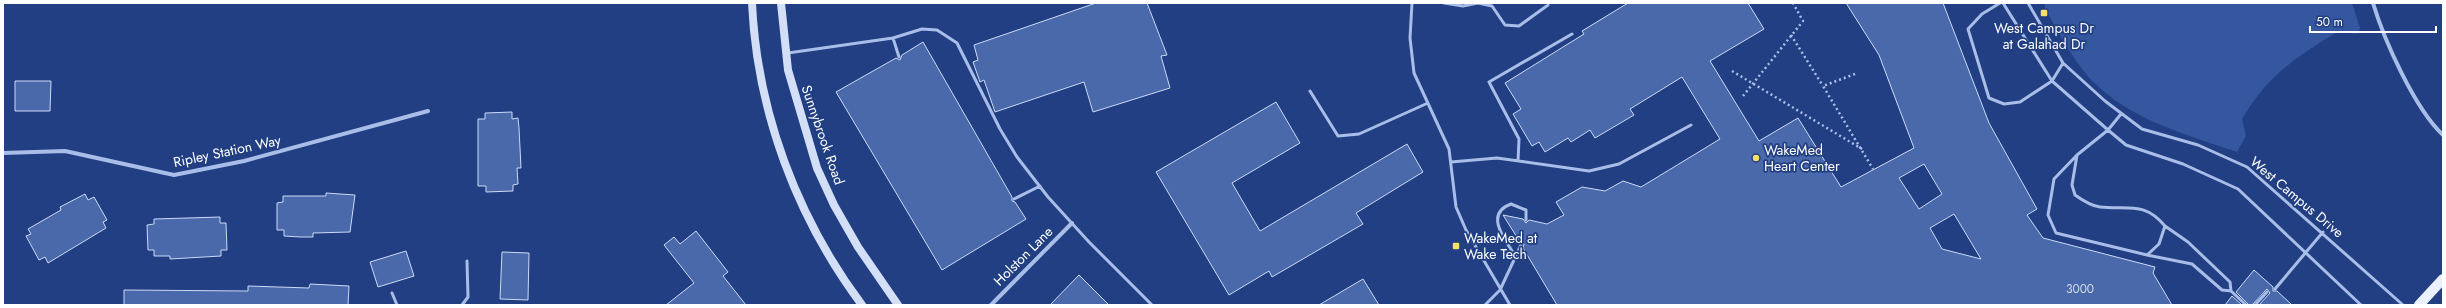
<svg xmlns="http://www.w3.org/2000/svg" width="2446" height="308" font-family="Jost,sans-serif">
  <rect width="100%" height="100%" fill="#213f82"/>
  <path fill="#3557a0" d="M2045,3H2352L2360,28L2357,34L2339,31C2296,57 2268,75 2242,119L2246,136L2237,152C2182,133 2119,117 2082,69C2068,51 2057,29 2045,9Z"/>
  <path fill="#4a69ab" stroke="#ccdaf6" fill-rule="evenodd" d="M1096,3H1147L1167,55L1161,56L1170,88L1093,112L1084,82L995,112L984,80L980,82L973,62L978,60L974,45Z
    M1628,3H1748L1764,29L1710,61L1759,141L1798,118L1841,187L1914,148L1879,55L1846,3H1943L1989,123L2037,209L2027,215L2043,238L2155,267L2153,273L2172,305H1557L1523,248L1524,244L1520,242L1503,215L1523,219L1526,223L1529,220L1547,224L1564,215L1556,202L1582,187L1605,191L1623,181L1641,187L1720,139L1682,77L1630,109L1634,115L1595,138L1590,130L1571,142L1568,138L1545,152L1539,142L1532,146L1513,114L1521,109L1505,83L1584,34L1582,31ZM1924,164L1942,194L1919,209L1899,178ZM1954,214L1981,259L1942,249L1930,228Z
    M923,42L1012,197V201L1015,202L1026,219L942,270L836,92L896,58L900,60L902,55Z
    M15,81H51L50,111H15Z
    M1276,102L1300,143L1232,183L1260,231L1407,144L1423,172L1356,213L1363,224L1272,277L1269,271L1229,295L1156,172Z
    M512,112V119L518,118L519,128L521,168H517L518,184L513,185V191L486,192V186H478V119H485V113Z
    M326,193L355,195L350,232L313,233V237H300L284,236V230H277V203L283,202V196H326Z
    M85,194L88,200L94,197L107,220L103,222L106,228L48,263L45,257L39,260L26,236L31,234L28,229L61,210L60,207Z
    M220,217V223H226L227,250H221V256L170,259V256H154V250H148L147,225L154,224V219Z
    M696,231L728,272L723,276L746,305H666L694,283L664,245L674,237L680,244Z
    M406,251L414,276L378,287L370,262Z
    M502,252L529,253L528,300L500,299Z
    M2254,270L2273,287V291H2277L2292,305H2259L2270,293L2267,289L2252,305H2249L2236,292Z
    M1079,275L1109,305H1050Z
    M1363,279L1379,305H1319Z
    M310,284L349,286L348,305H124V290L248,291V286L309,288Z
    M2232,296L2242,305H2225Z"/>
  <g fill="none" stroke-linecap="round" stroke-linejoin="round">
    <path stroke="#a8bde8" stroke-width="2.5" stroke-dasharray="2 3" stroke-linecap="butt" d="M1791,35L1823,86
      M1732,71L1862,149
      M1855,74L1823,86L1873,169
      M1743,96L1803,21L1793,3"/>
    <path stroke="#a8bde8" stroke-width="3" d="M1412,3L1410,38L1414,73L1449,149L1456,207L1466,230L1510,305
      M1444,3L1463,6L1478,3L1492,6L1505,25L1519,26L1548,5V3
      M2000,3L1982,14L1968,29L1989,98L2004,104L2020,102L2052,81L2063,63
      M2003,3L2052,81L2108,130L2126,145L2183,164L2238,189L2361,305
      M2028,3L2063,63L2105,101L2142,129L2198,145L2247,167L2403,305
      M893,38L899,57
      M788,53L893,38L922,29L937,30L957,43L1000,129L1017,157L1048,197L1089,242L1152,305
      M1310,91L1338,136L1359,134L1428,103
      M2077,155L2072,185L2075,195C2082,200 2091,206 2100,207C2128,210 2144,201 2165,226L2159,244L2147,255L2056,233L2048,215L2054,179L2077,155L2108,130L2121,114
      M1518,161L1519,139L1489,82L1572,34
      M1451,162L1497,158L1589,171L1619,164L1691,125
      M1014,199L1040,186
      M2147,255L2192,264L2222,290L2231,291L2230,282L2188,242L2165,226
      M1516,257C1506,241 1483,214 1511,204L1526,210V220
      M2275,289L2323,232
      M2231,291L2246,305
      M392,293L397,305
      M462,305L468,297L467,261
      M1485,305L1500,290L1521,245
      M2255,305L2267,292"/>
    <path stroke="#a8bde8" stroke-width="4" d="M2373,3C2384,40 2415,109 2443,135
      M3,153L65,151L174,175L244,161L428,111
      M991,305L1072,223"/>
    <path stroke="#d3def7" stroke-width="8" d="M752,3C757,112 797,218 862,305
      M781,3L788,70L817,168L834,205L858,247L898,305"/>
    <path stroke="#ebf0fe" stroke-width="10" d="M2419,305L2443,279"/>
  </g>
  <g fill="#f5de6a" stroke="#213f82" stroke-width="1.5">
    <rect x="2040" y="9" width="8" height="8" rx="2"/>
    <circle cx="1756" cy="158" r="4"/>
    <rect x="1452" y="242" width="8" height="8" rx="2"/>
  </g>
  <g text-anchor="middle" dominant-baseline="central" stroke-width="3.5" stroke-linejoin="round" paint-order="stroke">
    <g font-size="12" fill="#d2daea">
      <text x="2080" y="289">3000</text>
    </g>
    <g font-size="14" fill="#fff" stroke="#213f82" text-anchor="start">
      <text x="2044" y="28" text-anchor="middle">West Campus Dr<tspan x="2044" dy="16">at Galahad Dr</tspan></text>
      <text x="1764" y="150">WakeMed<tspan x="1764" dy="16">Heart Center</tspan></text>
      <text x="1464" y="238">WakeMed at<tspan x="1464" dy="16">Wake Tech</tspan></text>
    </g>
    <g font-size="14" fill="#fff" stroke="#213f82">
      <text transform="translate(823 135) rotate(71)">Sunnybrook Road</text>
      <text transform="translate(227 151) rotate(-12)">Ripley Station Way</text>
      <text transform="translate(2297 197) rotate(40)">West Campus Drive</text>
      <text transform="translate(1023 256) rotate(-45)">Holston Lane</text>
    </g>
  </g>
  <rect width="2446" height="308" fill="none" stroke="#ffffff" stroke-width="8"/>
  <path d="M2310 26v6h126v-6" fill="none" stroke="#ffffff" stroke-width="2"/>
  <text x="2316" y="26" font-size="12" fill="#ffffff" stroke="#213f82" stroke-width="3" paint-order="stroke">50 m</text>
</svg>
